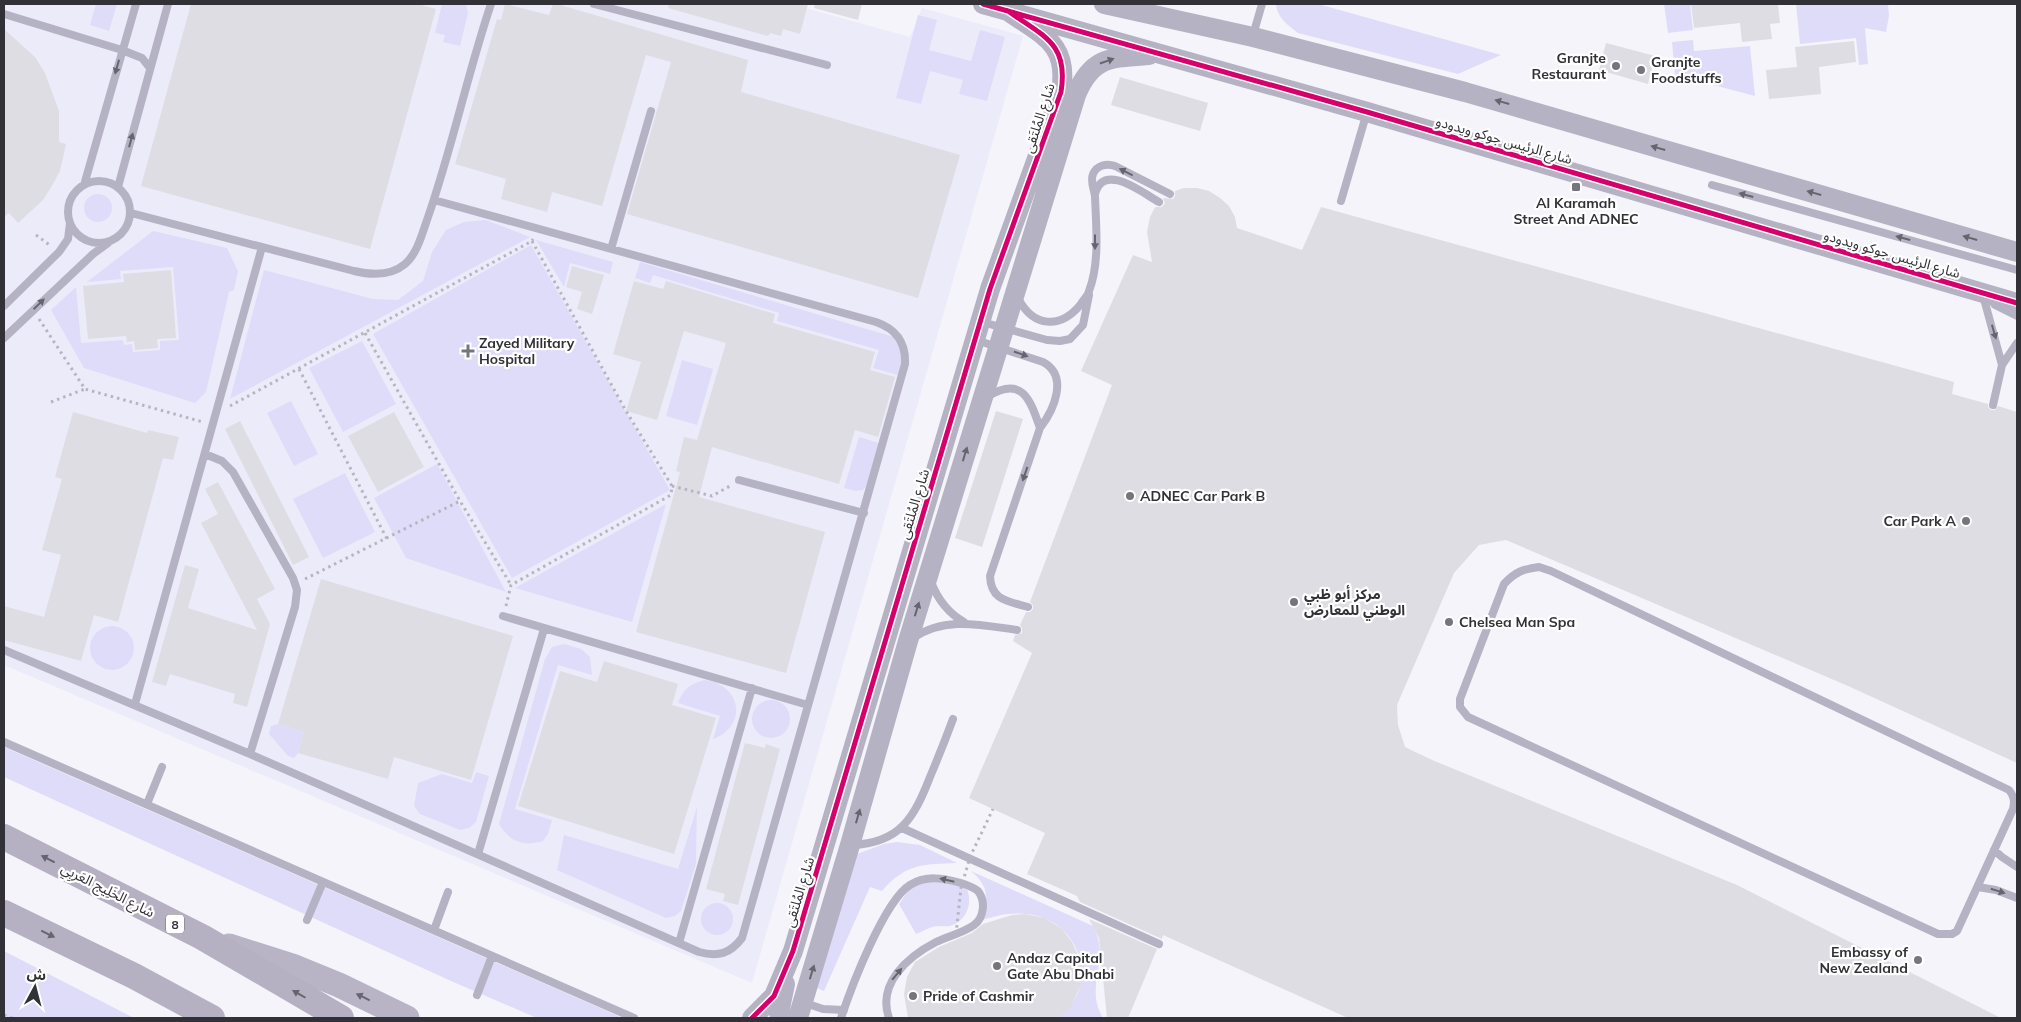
<svg xmlns="http://www.w3.org/2000/svg" width="2021" height="1022" font-family="Mulish,'Noto Sans Arabic',sans-serif">
  <rect width="100%" height="100%" fill="#f5f4fb"/>
  <path fill="#ecebfa" d="M4,4H791L910,37L922,8L1023,36L752,983L4,665Z"/>
  <path fill="#dfdcf9" d="M96,4H117L109,31L90,25Z
    M442,4L466,5L468,13L460,46L443,42L445,35L435,33Z
    M1276,4H1318L1501,55L1458,74L1298,33C1288,25 1277,18 1276,4Z
    M1664,4H1690L1693,30L1668,33Z
    M1796,4H1888L1889,16L1886,32L1865,28L1868,64L1859,65L1856,38L1800,44Z
    M918,15L937,20L929,50L971,61L980,30L1005,37L987,101L959,94L963,80L930,71L921,104L896,98Z
    M1693,40L1694,51L1750,46L1755,96L1675,75L1672,42Z
    M84 208a14 14 0 1 1 28 0a14 14 0 1 1-28 0Z
    M486,220L530,237L230,399L264,270L373,299L398,300L423,281L432,252L446,230L464,222Z
    M153,231L227,248L238,271L234,290L229,292L206,392L195,403L84,368L51,310L76,287L81,343L123,340L124,345L132,344L133,352L160,350V341L179,340L173,267L120,271L121,279L87,282Z
    M536,240L613,262L610,274L570,263L564,287Z
    M531,245L670,490L512,578L373,334Z
    M640,262L894,337L904,353L901,376L873,368L879,350L777,321L779,313L653,275L650,283L635,278Z
    M362,341L396,404L343,432L309,368Z
    M682,360L713,369L697,425L666,416Z
    M291,401L318,454L294,466L267,413Z
    M859,437L879,443L868,484L863,490L856,491L844,488Z
    M437,464L506,592L406,558L374,498Z
    M345,473L375,532L323,558L293,499Z
    M666,504L632,622L515,588Z
    M90 648a22 22 0 1 1 44 0a22 22 0 1 1-44 0Z
    M564,644L581,649L590,657L592,675L558,665L515,809L552,820L548,834L543,841C523,847 510,842 499,824L545,659L552,647Z
    M705,680C742,685 748,726 713,739L720,716L678,703C683,689 691,683 705,680Z
    M752 719a19 19 0 1 1 38 0a19 19 0 1 1-38 0Z
    M278,724L304,732L298,753L294,758L288,756L269,734L271,726Z
    M4,747L623,1018H537L451,981L4,777Z
    M476,772L489,776L476,822L469,828L460,830L420,814L414,806L418,783L442,774L472,783Z
    M697,807L696,864L681,911L675,916L666,918L557,870L564,835L678,869Z
    M897,842L920,845L957,863C923,864 905,864 882,891L870,887L824,991L817,988L857,854L884,844Z
    M971,871L1093,926C1109,956 1091,976 1097,1004C1098,1009 1101,1014 1103,1018H1059C1068,1009 1077,999 1080,986C1088,950 1062,916 1025,914C1007,912 992,917 976,922C989,901 991,888 971,871Z
    M938,875C949,875 958,877 965,886C974,899 968,919 953,925C948,927 943,926 938,926C931,926 922,932 916,934L899,904L912,885Z
    M701 919a16 16 0 1 1 32 0a16 16 0 1 1-32 0Z
    M4,951L134,1018H4Z"/>
  <path fill="#dedde3" d="M191,4H418L436,9L370,249L141,186Z
    M505,4L549,15L553,4H557L748,60L741,92L960,155L918,298L627,214L671,62L646,55L602,206L552,192L547,212L501,199L506,179L455,164L497,19L501,20Z
    M669,4H808L800,34L783,29L781,36L770,33L768,36L668,8Z
    M815,4H862L858,20L814,8Z
    M1691,4H1778L1780,23L1770,24L1772,39L1742,42L1740,23L1694,28Z
    M4,29L35,57L45,73L59,111V142L66,144L60,171L53,184L43,200L18,223L9,213L4,217Z
    M1854,41L1856,62L1819,67L1821,94L1769,99L1766,70L1797,67L1795,47Z
    M1606,43L1655,56L1648,84L1599,70Z
    M1120,77L1208,103L1200,131L1111,105Z
    M1184,188H1197L1209,191L1220,198L1229,206L1235,217L1237,228L1302,250L1321,207L1954,382L1952,394L1988,404V407L1991,410H1995L1998,406L2017,412V763L1848,686L1506,540L1479,545L1454,573L1397,705L1398,725L1405,747L1432,760L1737,885L2001,1018H1348L1163,935L1162,939L1080,902L1077,896L1027,874L1045,833L969,798L1032,653L1013,641L1015,635L1022,633V628L1020,625L1026,612H1030L1033,609V605L1030,602L1112,385L1081,371L1133,255L1152,262L1147,232L1150,217L1155,207H1162L1165,203L1163,198L1173,199L1175,196V191Z
    M572,266L604,275L592,314L577,309L582,292L566,287Z
    M171,270L176,338L157,339L158,348L135,350L134,341L127,342L126,336L88,339L83,286L124,282L123,274Z
    M634,281L663,289L666,281L775,314L773,323L875,352L870,370L895,377L878,437L855,430L839,484L712,447L699,497L825,532L786,673L636,632L680,472L676,471L684,437L697,440L726,343L684,331L657,420L626,411L641,362L613,354Z
    M996,411L1023,419L982,547L955,538Z
    M73,412L147,433L148,430L179,437L173,460L163,458L118,622L94,615L81,661L4,640V606L44,617L61,555L42,550L62,479L55,477Z
    M394,412L424,467L378,492L348,436Z
    M240,421L309,557L293,565L225,429Z
    M218,482L275,589L257,599L270,624L247,707L233,703L235,694L170,674L166,686L152,682L185,565L199,569L188,608L257,630L201,523L218,514L205,489Z
    M321,579L513,636L471,780L394,757L388,779L298,753L304,732L278,724Z
    M604,661L678,684L672,705L716,718L674,854L518,806L560,671L597,682Z
    M745,743L765,748L766,744L780,749L738,905L723,901L725,894L706,889Z
    M1025,914L1045,918L1062,929L1072,942L1086,973L1071,1007L1059,1018H908L904,994L907,977L915,962L939,947L972,933L983,924L1012,915Z
    M1089,919L1157,949L1128,1018H1107L1099,938Z"/>
  <g fill="none" stroke-linecap="round" stroke-linejoin="round">
    <path stroke="#b6b5c0" stroke-width="3" stroke-dasharray="2.5 4" stroke-linecap="butt" d="M36,235L51,246
      M39,319L85,389L203,422
      M365,333L460,501L511,585
      M299,369L387,539
      M51,402L85,389
      M230,406L532,241L533,239
      M672,486L712,496L730,486
      M305,579L460,501
      M506,606L511,585L671,495L672,486L626,411L532,241
      M4,1015L12,1018"/>
    <path stroke="#b5b3c3" stroke-width="8" d="M594,4L827,65
      M4,14L122,50L142,58L150,68
      M1253,35L1262,4
      M68 212a31 31 0 1 1 62 0a31 31 0 1 1-62 0Z
      M84,185L136,4
      M1712,185L2017,270
      M118,187L168,4
      M1095,194C1104,162 1141,192 1159,202
      M1341,201L1367,112
      M131,213L354,271C371,275 391,276 405,264C417,254 422,234 427,220C452,149 467,75 491,4
      M611,249L651,111
      M1018,298C1033,327 1060,330 1081,304C1083,300 1088,296 1089,291C1100,263 1096,226 1095,196C1094,189 1090,181 1093,174C1097,165 1107,163 1115,166L1170,194
      M1984,299L2002,365
      M1995,305L2017,316
      M4,306L59,252L68,239L70,223
      M982,322L1047,340L1060,341L1070,339L1083,325L1089,295
      M4,338L93,254L108,243
      M976,340L1043,362C1069,376 1054,410 1040,428L990,576C991,601 1008,601 1028,607
      M987,397C1022,375 1030,399 1040,428
      M1993,405L2002,365L2017,343
      M205,454L222,461L233,472L293,578L297,590L295,607L250,754
      M739,480L864,513
      M1539,567L1551,571L2009,790C2014,796 2015,801 2013,809L1957,931L1952,934H1938L1468,717L1460,707V699L1504,584C1515,572 1523,569 1539,567Z
      M931,582C938,600 948,613 964,622
      M503,616L808,705
      M913,638C945,616 981,625 1017,630
      M4,650L250,754L699,952C718,957 730,954 742,938L905,364C906,342 896,329 876,322L434,200
      M135,704L262,247
      M4,742L634,1018
      M147,804L162,767
      M902,828L1159,944
      M852,845C900,843 914,818 930,777C938,758 946,738 953,719
      M1994,850L2002,857L2017,867
      M478,854L544,629
      M1978,887L1996,890L2017,898
      M307,920L323,882
      M434,930L448,892
      M679,943L752,688
      M477,995L492,956
      M805,1003L823,1009L844,1010
      M841,1018C851,988 884,901 910,885C926,875 943,878 961,883C967,885 973,887 978,891C986,901 984,918 974,925C963,933 948,936 936,942C907,957 877,984 889,1018"/>
    <path stroke="#b5b3c3" stroke-width="20" d="M983,4L1367,112L2017,303
      M1104,4L1253,37L1465,92L2017,252
      M752,1018L774,996L793,951L990,289L1061,92C1069,43 1043,36 1008,11
      M781,1018L779,1013L785,984
      M798,1018L850,845L908,641L1076,95C1092,56 1111,58 1149,55"/>
    <path stroke="#b8b4c5" stroke-width="25" d="M229,946L295,967L339,985L407,1018"/>
    <path stroke="#b5b0c2" stroke-width="26" d="M4,837L202,937L341,1018
      M4,913L134,976L212,1018"/>
    <path stroke="#b6b5c0" stroke-width="3" stroke-dasharray="2.5 4" stroke-linecap="butt" d="M956,934L961,888L970,857L993,809"/>
    <defs>
      <path id="cycleway" d="M983,4L1367,112L2017,303
        M752,1018L774,996L793,951L990,289L1061,92C1069,43 1043,36 1008,11"/>
    </defs>
    <use href="#cycleway" stroke="#fff" stroke-width="8"/>
    <use href="#cycleway" stroke="#d6006c" stroke-width="5"/>
  </g>
  <defs><path id="oneway-solid" d="M-6-.8H1V-3.2L6.5 0L1 3.2V.8H-6Z" transform="scale(1.25)"/></defs>
  <g fill="#66656f">
    <use href="#oneway-solid" transform="translate(1107 61) rotate(-19)"/>
    <use href="#oneway-solid" transform="translate(117 67) rotate(106)"/>
    <use href="#oneway-solid" transform="translate(1502 102) rotate(-164)"/>
    <use href="#oneway-solid" transform="translate(131 140) rotate(-75)"/>
    <use href="#oneway-solid" transform="translate(1658 148) rotate(-164)"/>
    <use href="#oneway-solid" transform="translate(1126 172) rotate(-153)"/>
    <use href="#oneway-solid" transform="translate(1814 193) rotate(-164)"/>
    <use href="#oneway-solid" transform="translate(1746 195) rotate(-165)"/>
    <use href="#oneway-solid" transform="translate(1903 238) rotate(-165)"/>
    <use href="#oneway-solid" transform="translate(1970 238) rotate(-164)"/>
    <use href="#oneway-solid" transform="translate(1095 242) rotate(90)"/>
    <use href="#oneway-solid" transform="translate(39 304) rotate(-44)"/>
    <use href="#oneway-solid" transform="translate(1994 332) rotate(74)"/>
    <use href="#oneway-solid" transform="translate(1021 354) rotate(19)"/>
    <use href="#oneway-solid" transform="translate(965 454) rotate(-73)"/>
    <use href="#oneway-solid" transform="translate(1025 474) rotate(109)"/>
    <use href="#oneway-solid" transform="translate(917 609) rotate(-73)"/>
    <use href="#oneway-solid" transform="translate(858 816) rotate(-74)"/>
    <use href="#oneway-solid" transform="translate(947 880) rotate(-167)"/>
    <use href="#oneway-solid" transform="translate(1998 891) rotate(17)"/>
    <use href="#oneway-solid" transform="translate(812 972) rotate(-73)"/>
    <use href="#oneway-solid" transform="translate(897 974) rotate(-50)"/>
  </g>
  <g fill="#66646f">
    <use href="#oneway-solid" transform="translate(48 859) rotate(-153)"/>
    <use href="#oneway-solid" transform="translate(48 934) rotate(26)"/>
    <use href="#oneway-solid" transform="translate(299 994) rotate(-150)"/>
  </g>
  <use fill="#676570" href="#oneway-solid" transform="translate(363 997) rotate(-154)"/>
  <g fill="#76757c" stroke="#fff" stroke-width="2">
    <circle cx="1616" cy="66" r="5"/>
    <circle cx="1641" cy="70" r="5"/>
    <rect x="1571" y="182" width="10" height="10" rx="2.5"/>
    <path d="M465.5 343.5h5v5h5v5h-5v5h-5v-5h-5v-5h5z"/>
    <circle cx="1130" cy="496" r="5"/>
    <circle cx="1966" cy="521" r="5"/>
    <circle cx="1294" cy="602" r="5"/>
    <circle cx="1449" cy="622" r="5"/>
    <circle cx="1918" cy="960" r="5"/>
    <circle cx="997" cy="966" r="5"/>
    <circle cx="913" cy="996" r="5"/>
  </g>
  <g text-anchor="middle" dominant-baseline="central" stroke-width="4.5" stroke-linejoin="round" paint-order="stroke">
    <rect fill="#fff" stroke="#6f6f73" stroke-width="1" x="166" y="914.5" width="18" height="19" rx="4"/>
    <g font-size="12" font-weight="bold" fill="#313137">
      <text x="175" y="924">8</text>
    </g>
    <g font-size="14" font-weight="bold" fill="#313137" stroke="#fff" text-anchor="start">
      <text x="1606" y="58" text-anchor="end">Granjte<tspan x="1606" dy="16">Restaurant</tspan></text>
      <text x="1651" y="62">Granjte<tspan x="1651" dy="16">Foodstuffs</tspan></text>
      <text x="1576" y="203" text-anchor="middle">Al Karamah<tspan x="1576" dy="16">Street And ADNEC</tspan></text>
      <text x="479" y="343">Zayed Military<tspan x="479" dy="16">Hospital</tspan></text>
      <text x="1140" y="496">ADNEC Car Park B</text>
      <text x="1956" y="521" text-anchor="end">Car Park A</text>
      <text x="1304" y="594">مركز أبو ظبي<tspan x="1304" dy="16">الوطني للمعارض</tspan></text>
      <text x="1459" y="622">Chelsea Man Spa</text>
      <text x="1908" y="952" text-anchor="end">Embassy of<tspan x="1908" dy="16">New Zealand</tspan></text>
      <text x="1007" y="958">Andaz Capital<tspan x="1007" dy="16">Gate Abu Dhabi</tspan></text>
      <text x="923" y="996">Pride of Cashmir</text>
    </g>
    <g font-size="14" fill="#313137" stroke="#fff">
      <text transform="translate(1039 118) rotate(-72)">شارع المُلتَقى</text>
      <text transform="translate(1504 140) rotate(16)">شارع الرئيس جوكو ويدودو</text>
      <text transform="translate(1892 254) rotate(16)">شارع الرئيس جوكو ويدودو</text>
      <text transform="translate(914 504) rotate(-73)">شارع المُلتَقى</text>
      <text transform="translate(108 890) rotate(27)">شارع الخَلِيج العَربِي</text>
      <text transform="translate(799 892) rotate(-73)">شارع المُلتَقى</text>
    </g>
  </g>
  <rect width="2021" height="1022" fill="none" stroke="#313137" stroke-width="10"/>
  <g transform="translate(35 987) rotate(7)" stroke="#ffffff" stroke-width="4" paint-order="stroke">
  <path d="M0-4L9 19L0 12L-9 19Z" fill="#313137"/>
  <text y="-8" font-size="14" font-weight="bold" text-anchor="middle" fill="#313137">ش</text>
  </g>
</svg>
